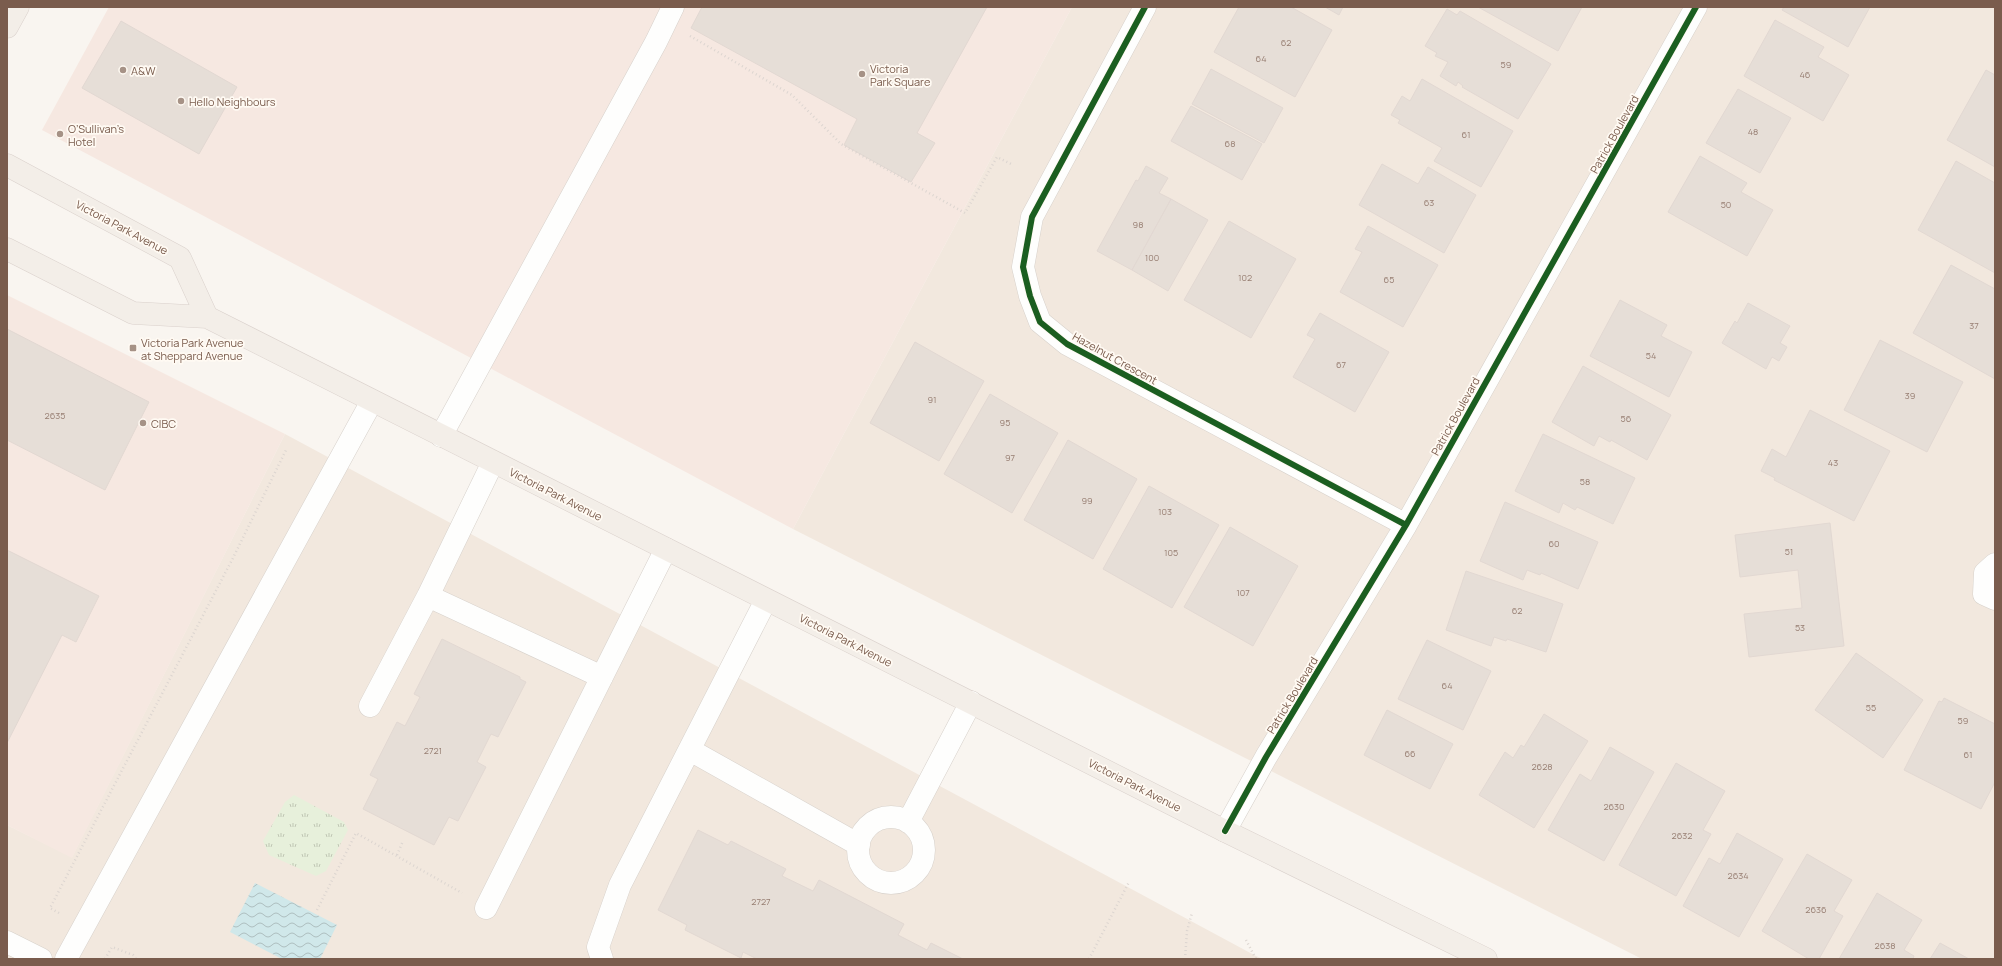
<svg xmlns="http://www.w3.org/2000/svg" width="2002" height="966" font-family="Manrope,sans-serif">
  <defs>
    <pattern id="park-tufts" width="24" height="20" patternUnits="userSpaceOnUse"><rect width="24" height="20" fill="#e7f0db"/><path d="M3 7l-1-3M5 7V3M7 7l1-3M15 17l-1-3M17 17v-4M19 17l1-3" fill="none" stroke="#c0c6b4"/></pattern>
    <pattern id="water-waves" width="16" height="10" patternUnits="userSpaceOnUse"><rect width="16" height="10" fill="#d0e8ea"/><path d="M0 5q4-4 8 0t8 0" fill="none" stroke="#aebfc0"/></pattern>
  </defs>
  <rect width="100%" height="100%" fill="#f9f5f0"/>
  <path fill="#f2e8de" d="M1072,7H1995V959H1642L793,529Z
    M285,434L1256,956L1263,959H7V825L72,857Z"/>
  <path fill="#f6e8e1" d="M109,7H1072L793,529L42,130Z
    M7,295L285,434L72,858L7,825Z"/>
  <path fill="url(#park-tufts)" d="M294,795L344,822L348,830L326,871L316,876L269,855L263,841L285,802Z"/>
  <path fill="url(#water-waves)" d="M255,883L337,925L320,959H282L230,932Z"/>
  <path fill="#e6ded7" stroke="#e2d8d2" d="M702,7H987L917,133L935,143L911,182L844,145L857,119L691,28Z
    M1239,7H1291L1332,30L1295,97L1214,52Z
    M1325,7H1343L1339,15Z
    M1478,7H1582L1558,51Z
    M1784,7H1870L1848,47L1782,10Z
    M1447,9L1457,15L1460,11L1551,64L1518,119L1462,87L1463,86L1458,82L1456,86L1440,76L1448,62L1435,56L1437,53L1425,46Z
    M1775,20L1824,47L1818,57L1849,75L1823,121L1744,76Z
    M121,21L237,87L199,154L82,88Z
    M1211,69L1283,108L1264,143L1192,104Z
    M1986,70L1995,75V167L1947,140Z
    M1422,79L1513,131L1481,187L1434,161L1442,148L1398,123L1400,120L1391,115L1402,96L1410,101Z
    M1738,89L1791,118L1760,173L1706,143Z
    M1191,106L1262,144L1242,180L1171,141Z
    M1700,156L1747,183L1741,192L1773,210L1747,256L1668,212Z
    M1956,161L1995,183V273L1918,230Z
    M1382,164L1418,184L1428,167L1476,195L1444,253L1359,205Z
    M1146,166L1168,178L1159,193L1171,199L1132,270L1097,251L1136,180L1138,181Z
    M1171,199L1208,220L1168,291L1132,270Z
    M1229,221L1296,259L1251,338L1184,300Z
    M1368,226L1438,265L1403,327L1340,292L1362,252L1355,249Z
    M1951,265L1995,289V379L1913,333Z
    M1620,300L1667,325L1661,336L1692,352L1669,397L1590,356Z
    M1748,303L1790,326L1780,343L1787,347L1779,361L1772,357L1766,369L1722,343L1735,321L1737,323Z
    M1320,313L1389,352L1355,412L1293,377L1315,339L1307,335Z
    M7,329L149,402L105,490L7,440Z
    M1880,340L1963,382L1927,452L1844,410Z
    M915,342L984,381L939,461L870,423Z
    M1583,366L1671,415L1647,460L1611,440L1610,442L1599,436L1594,446L1552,422Z
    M990,394L1058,433L1012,513L944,474Z
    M1810,410L1890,451L1854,521L1774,480L1775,478L1761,471L1772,449L1786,457Z
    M1543,434L1635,478L1613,524L1577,507L1575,510L1563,503L1559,513L1515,491Z
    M1068,440L1137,479L1093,559L1024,520Z
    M1149,486L1219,525L1172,608L1103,569Z
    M1505,502L1598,542L1578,589L1541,573L1540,575L1527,570L1523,580L1480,561Z
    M1830,523L1844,646L1749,657L1744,614L1802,608L1798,570L1740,577L1735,535Z
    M1230,527L1298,566L1253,646L1184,607Z
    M7,550L99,596L76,642L62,635L7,743Z
    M1466,571L1563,604L1546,652L1507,639L1506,641L1494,637L1491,646L1446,630Z
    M442,639L520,677V679L526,682L498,737L491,734L477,762L486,767L458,821L449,817L434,845L363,809L378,779L370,775L397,722L405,726L420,697L414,694Z
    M1427,640L1491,671L1463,730L1398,699Z
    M1856,653L1923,700L1883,758L1815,710Z
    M1944,698L1995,724V782L1981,809L1904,770L1939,701L1942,702Z
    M1387,710L1453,744L1430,789L1364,755Z
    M1544,714L1588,741L1534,828L1479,795L1505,752L1513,758L1521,745L1524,747Z
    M1610,747L1654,772L1604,861L1548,830L1580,774L1591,781Z
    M1676,763L1725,791L1703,830L1711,834L1676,896L1619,865Z
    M698,830L728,845L731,841L786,869L782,876L813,891L819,880L904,924L898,935L927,950L931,943L963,959H757L743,952L741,958L685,930L687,925L658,910Z
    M1737,833L1783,859L1739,937L1683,906L1709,858L1720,864Z
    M1807,854L1852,880L1834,911L1843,916L1819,959H1809L1762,931Z
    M1877,893L1922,920L1904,950L1914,956L1913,959H1839Z
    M1940,943L1969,959H1930Z"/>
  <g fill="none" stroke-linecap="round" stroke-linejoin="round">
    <defs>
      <path id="minor" d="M1145,7L1032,217L1023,267L1030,296L1040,322L1067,344L1406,525
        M441,436L656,42L673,7
        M1995,564L1985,573L1984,594L1995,599
        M428,596L602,677
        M370,706L428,596L493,462
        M690,750L859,845
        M858 850a33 33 0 1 1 66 0a33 33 0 1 1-66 0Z
        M908,822L971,702
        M1225,831L1266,757L1406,525L1696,7
        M486,908L666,549
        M7,942L41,959
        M66,959L372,401
        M602,959L598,947L620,885L766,600"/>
      <path id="major" d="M7,27L18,7
        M7,165L180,258L207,317
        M7,249L133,313L207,317L1225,831L1486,959"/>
    </defs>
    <use href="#minor" stroke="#d7d1cb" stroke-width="23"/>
    <use href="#major" stroke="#dad1cc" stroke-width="23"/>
    <path stroke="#dcd5d0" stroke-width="2.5" stroke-dasharray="1 3" stroke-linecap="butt" d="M690,36L792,95L841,144L965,213L997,157L1013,165
      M397,855L403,841
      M317,910L356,833L462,893
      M59,913L50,908L233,558L287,448
      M1246,940L1256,959
      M105,959L112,947L133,955L136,959
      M1089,959L1129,882
      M1185,959L1187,931L1192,913"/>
    <use href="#minor" stroke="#fefefd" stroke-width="22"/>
    <use href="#major" stroke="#f3eee8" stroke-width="22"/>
    <defs>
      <path id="cycleway" d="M1145,7L1032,217L1023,267L1030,296L1040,322L1067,344L1406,525
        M1225,831L1266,757L1406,525L1696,7"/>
    </defs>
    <use href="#cycleway" stroke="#fffaf3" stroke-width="8"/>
    <use href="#cycleway" stroke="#1b5e20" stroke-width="6"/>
  </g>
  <g fill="#a69286" stroke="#fffaf3" stroke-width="1.5">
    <circle cx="123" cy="70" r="4"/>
    <circle cx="862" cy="74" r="4"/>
    <circle cx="181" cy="101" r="4"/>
    <circle cx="60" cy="134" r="4"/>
    <rect x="129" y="344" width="8" height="8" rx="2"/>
    <circle cx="143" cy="423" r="4"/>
  </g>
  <g text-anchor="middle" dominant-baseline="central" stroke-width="3.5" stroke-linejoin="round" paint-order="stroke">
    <g font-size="9" fill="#977e72">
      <text x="1286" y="42">62</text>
      <text x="1261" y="58">64</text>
      <text x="1506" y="64">59</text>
      <text x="1805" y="74">46</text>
      <text x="1753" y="131">48</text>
      <text x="1466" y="134">61</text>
      <text x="1230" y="143">68</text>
      <text x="1429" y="202">63</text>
      <text x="1726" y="204">50</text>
      <text x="1138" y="224">98</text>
      <text x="1152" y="257">100</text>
      <text x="1245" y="277">102</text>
      <text x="1389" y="279">65</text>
      <text x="1974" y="325">37</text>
      <text x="1651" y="355">54</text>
      <text x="1341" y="364">67</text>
      <text x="1910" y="395">39</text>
      <text x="932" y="399">91</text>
      <text x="55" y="415">2635</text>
      <text x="1626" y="418">56</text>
      <text x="1005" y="422">95</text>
      <text x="1010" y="457">97</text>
      <text x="1833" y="462">43</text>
      <text x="1585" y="481">58</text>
      <text x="1087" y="500">99</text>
      <text x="1165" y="511">103</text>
      <text x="1554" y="543">60</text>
      <text x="1789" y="551">51</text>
      <text x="1171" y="552">105</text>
      <text x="1243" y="592">107</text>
      <text x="1517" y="610">62</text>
      <text x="1800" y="627">53</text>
      <text x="1447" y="685">64</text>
      <text x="1871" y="707">55</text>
      <text x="1963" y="720">59</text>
      <text x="433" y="750">2721</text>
      <text x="1410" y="753">66</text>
      <text x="1968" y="754">61</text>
      <text x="1542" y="766">2628</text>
      <text x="1614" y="806">2630</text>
      <text x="1682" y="835">2632</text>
      <text x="1738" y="875">2634</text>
      <text x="761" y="901">2727</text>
      <text x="1816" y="909">2636</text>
      <text x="1885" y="945">2638</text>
    </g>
    <g font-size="11" fill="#7a5c4d" stroke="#fffaf3" text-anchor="start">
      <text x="870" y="68">Victoria<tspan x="870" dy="13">Park Square</tspan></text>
      <text x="131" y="70">A&amp;W</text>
      <text x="189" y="101">Hello Neighbours</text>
      <text x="68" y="128">O’Sullivan’s<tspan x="68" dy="13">Hotel</tspan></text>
      <text x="141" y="342">Victoria Park Avenue<tspan x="141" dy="13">at Sheppard Avenue</tspan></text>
      <text x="151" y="423">CIBC</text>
    </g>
    <g font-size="11" fill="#7a5c4d" stroke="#fffaf3">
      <text transform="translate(1614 134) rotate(-61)">Patrick Boulevard</text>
      <text transform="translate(122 227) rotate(28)">Victoria Park Avenue</text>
      <text transform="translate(1115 358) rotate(29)">Hazelnut Crescent</text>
      <text transform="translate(1455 416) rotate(-61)">Patrick Boulevard</text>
      <text transform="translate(556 494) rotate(27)">Victoria Park Avenue</text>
      <text transform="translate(846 640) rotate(27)">Victoria Park Avenue</text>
      <text transform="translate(1292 695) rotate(-59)">Patrick Boulevard</text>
      <text transform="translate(1135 785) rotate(27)">Victoria Park Avenue</text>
    </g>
  </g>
  <rect width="2002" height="966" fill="none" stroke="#7a5c4d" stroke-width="16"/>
</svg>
